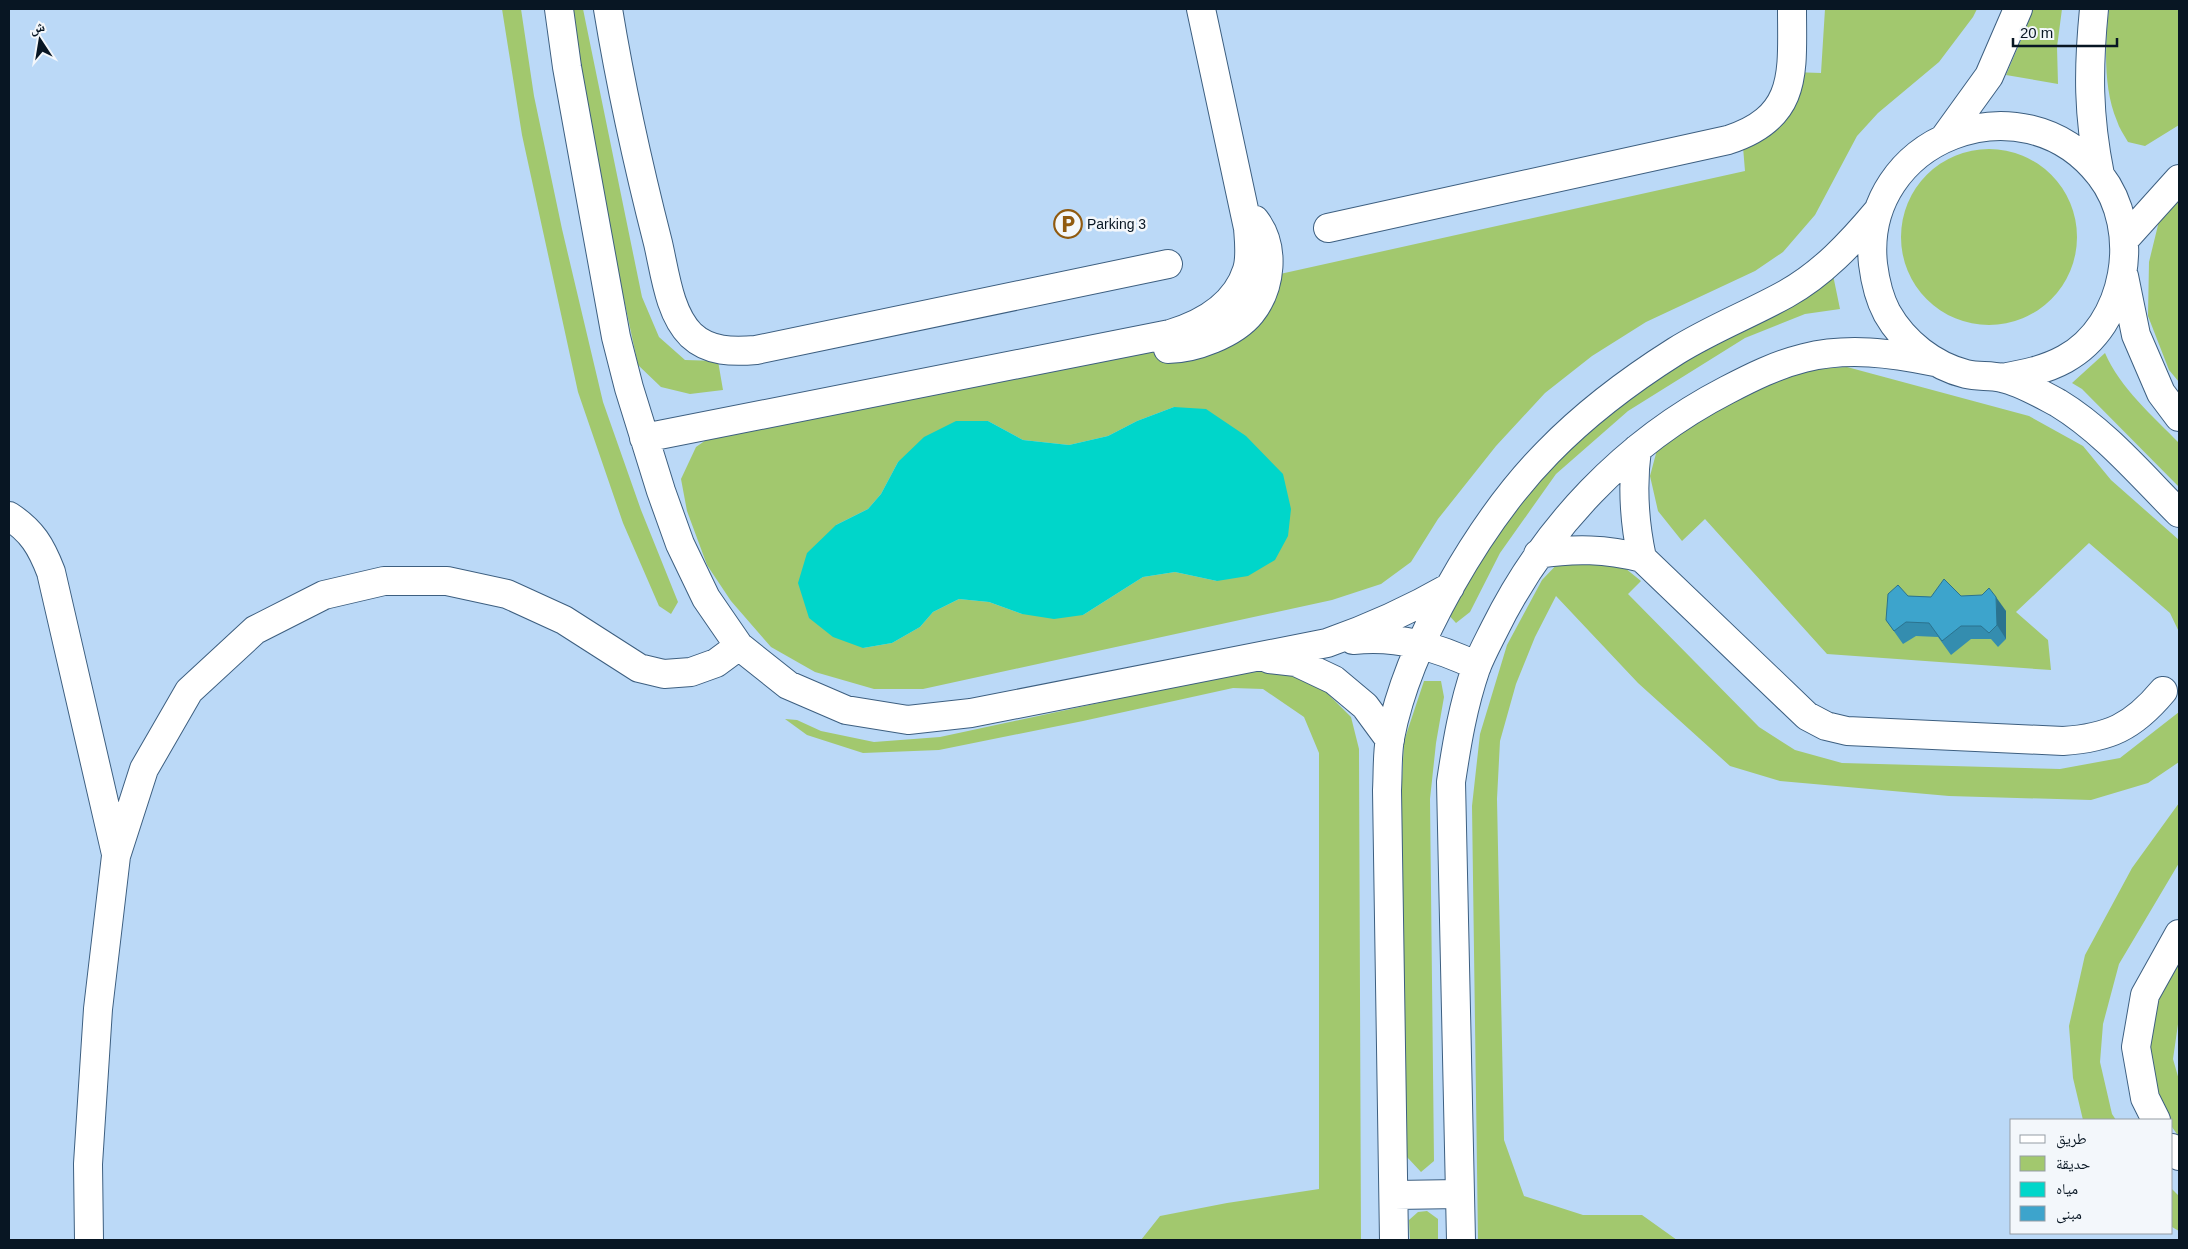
<svg xmlns="http://www.w3.org/2000/svg" width="2188" height="1249" font-family="Helvetica,'Noto Naskh Arabic',sans-serif">
  <rect width="100%" height="100%" fill="#bbd9f7"/>
  <path fill="#a2c86e" fill-rule="evenodd" d="M502,9H521L534,96L562,229L603,402L641,510L678,602L671,614L659,606L623,523L578,392L522,135Z
    M562,9H583L642,297L659,337L685,360L718,361L723,390L690,394L661,387L638,365Z
    M1825,9H1977L1973,17L1939,62L1878,113L1857,136L1815,215L1783,252L1755,271L1646,322L1592,356L1545,393L1496,446L1438,519L1411,562L1381,584L1332,600L923,689H874L815,672L771,647L731,601L707,565L687,511L681,479L696,447L716,433L1236,324L1271,276L1745,171L1743,147L1792,72L1821,73ZM1174,407L1217,581L1175,572L1143,577L1083,615L1022,614L989,602L959,599L933,612L920,627L892,643L863,648L836,525L868,509L881,494L898,462L988,421L1023,440L1069,445L1108,436L1137,421Z
    M2031,9H2062L2057,47L2058,84L2006,75L2027,26Z
    M2109,9H2179V125L2145,146L2128,142C2124,135 2119,128 2117,121C2103,88 2105,44 2109,9Z
    M1901 237a88 88 0 1 1 176 0a88 88 0 1 1-176 0Z
    M2179,188V382L2169,370L2148,316L2149,262L2160,217Z
    M1833,275L1840,309L1805,314L1745,338L1628,411L1556,474L1500,553L1470,612L1456,623L1446,612L1574,421Z
    M2105,353C2120,388 2153,416 2179,443V487L2082,389L2072,383Z
    M1847,367L2029,416L2083,446L2111,480L2179,540V632L2170,613L2089,543L2016,612L2048,640L2051,670L1827,654L1705,519L1682,541L1658,511L1650,476L1658,446L1688,417L1795,370Z
    M1564,557L1620,564L1641,581L1628,594L1759,727L1795,750L1842,763L2060,769L2120,758L2179,712V762L2148,783L2091,800L1949,796L1780,781L1730,766L1638,683L1556,596L1535,637L1516,684L1500,741L1497,799L1504,1140L1524,1196L1583,1215H1642L1677,1240H1478L1472,806L1480,734L1507,645L1542,580Z
    M1276,671L1319,685L1351,717L1359,749L1361,1240H1141L1160,1216L1227,1203L1319,1189V753L1304,717L1263,689L1233,688L1083,721L939,750L863,753L807,735L785,719L797,720L821,731L874,742L940,737L1238,673Z
    M1424,681H1441L1444,697L1436,743L1430,799L1434,1161L1421,1172L1407,1157L1401,801L1404,741Z
    M2179,803V863L2119,964L2103,1024L2100,1062L2112,1114L2116,1120H2083L2073,1078L2069,1026L2085,955L2132,868Z
    M2179,953V1017L2173,1059L2179,1080V1137L2172,1127V1120H2166C2161,1107 2155,1094 2151,1081C2140,1037 2159,991 2179,953Z
    M2172,1189L2179,1196V1231L2172,1227Z
    M1427,1211L1438,1219V1240H1410L1409,1220L1418,1212Z"/>
  <path fill="#00d6ca" d="M1174,407L1206,409L1246,436L1283,474L1291,509L1288,536L1275,560L1248,576L1217,581L1175,572L1143,577L1083,615L1054,619L1022,614L989,602L959,599L933,612L920,627L892,643L863,648L833,637L809,618L798,583L807,553L836,525L868,509L881,494L898,462L924,437L956,421H988L1023,440L1069,445L1108,436L1137,421Z"/>
  <g fill="none" stroke-linecap="round" stroke-linejoin="round">
    <defs>
      <path id="minor" d="M559,9L567,67L582,150L616,337L629,388L661,491L680,544L706,598L739,646L788,685L846,710L908,720L971,713L1327,643C1370,628 1410,610 1450,587
        M608,9C621,88 638,165 658,243C665,273 669,313 691,335C709,352 733,352 756,350L1168,264
        M2094,9C2088,70 2088,115 2100,175
        M1945,137L1989,76L2018,9
        M1328,228L1728,140C1799,117 1792,72 1792,9
        M2125,239L2179,179
        M2124,276L2136,335L2161,393L2179,417
        M1168,349C1194,349 1234,334 1251,313C1271,288 1276,247 1255,220
        M2002,378C2024,374 2045,370 2065,359C2127,325 2143,230 2100,175C2023,76 1860,138 1873,264C1875,280 1879,298 1887,313C1904,343 1934,366 1966,374C1978,377 1990,375 2002,378C2021,382 2041,394 2058,403C2104,431 2141,475 2179,513
        M644,438L1170,334C1203,324 1236,305 1247,270C1251,257 1249,241 1248,228L1201,9
        M1637,449C1632,486 1634,521 1642,558
        M9,516C32,531 41,546 51,572L116,854
        M1538,554C1575,548 1606,549 1642,558L1807,716L1826,726L1847,731L2063,741C2109,738 2133,727 2163,691
        M1353,640C1398,635 1437,647 1477,666
        M1269,659L1296,662L1334,680L1365,706L1390,740
        M2156,1120L2145,1098L2136,1047L2145,995L2179,934
        M2172,1148L2179,1156
        M1395,1195L1459,1194
        M89,1240L88,1164L98,1009L116,856L144,769L189,691L255,630L324,595L384,581H447L507,594L564,620L639,668L664,674L691,672L716,663L739,646
        M1394,1240L1387,790C1388,773 1387,755 1390,738C1408,644 1481,520 1548,452C1586,413 1630,380 1676,351C1711,329 1750,314 1786,294C1822,274 1851,243 1877,212
        M1461,1240L1451,782C1457,742 1463,706 1476,668C1481,655 1488,642 1494,630C1544,528 1626,442 1727,390C1752,377 1776,365 1804,358C1848,347 1891,353 1935,362"/>
    </defs>
    <use href="#minor" stroke="#3d5f80" stroke-width="30"/>
    <use href="#minor" stroke="#fff" stroke-width="28"/>
  </g>
  <path fill="#348daf" d="M1908,596L1931,597L1961,596L2006,611V639L1998,647L1991,639H1971L1951,655L1938,637L1916,636L1903,644L1886,620Z"/>
  <path fill="#2b738f" d="M1996,597L2006,611V639L1997,625Z"/>
  <path fill="#3da4cc" stroke="#2b738f" d="M1944,579L1961,596L1982,595L1989,588L1996,597L1997,625L1989,633L1981,626H1961L1942,641L1929,623L1906,622L1894,631L1886,620L1888,594L1898,585L1908,596L1931,597Z"/>
  <defs>
    <symbol id="parking-ring" viewBox="-11 -11 22 22"><circle r="9.5" fill="#f3f7fb" stroke="#905a0f" stroke-width="1.5"/><path d="M-3.5-5.5H1a3.5 3.5 0 0 1 0 7H-1V5.5H-3.5ZM-1-3.4V-.6H.8a1.4 1.4 0 0 0 0-2.8Z" fill="#905a0f"/></symbol>
  </defs>
  <g fill-rule="evenodd">
    <use href="#parking-ring" x="1052" y="208" width="32" height="32"/>
  </g>
  <g text-anchor="middle" dominant-baseline="central" stroke-width="5" stroke-linejoin="round" paint-order="stroke">
    <g font-size="14" fill="#081623" stroke="#f3f7fb" text-anchor="start">
      <text x="1087" y="224">Parking 3</text>
    </g>
  </g>
  <rect width="2188" height="1249" fill="none" stroke="#081623" stroke-width="20"/>
  <rect x="2010" y="1119" width="162" height="115" fill="#f3f7fb" stroke="#959da5"/>
  <rect x="2020" y="1135" width="25" height="8" fill="#ffffff" stroke="#959da5"/>
  <text x="2056" y="1144" font-size="15" fill="#081623">طريق</text>
  <rect x="2020" y="1156" width="25" height="15" fill="#a2c86e" stroke="#959da5"/>
  <text x="2056" y="1169" font-size="15" fill="#081623">حديقة</text>
  <rect x="2020" y="1182" width="25" height="15" fill="#00d6ca" stroke="#959da5"/>
  <text x="2056" y="1194" font-size="15" fill="#081623">مياه</text>
  <rect x="2020" y="1206" width="25" height="15" fill="#3da4cc" stroke="#959da5"/>
  <text x="2056" y="1219" font-size="15" fill="#081623">مبنى</text>
  <g transform="translate(40 40) rotate(348)" stroke="#f3f7fb" stroke-width="4" paint-order="stroke">
  <path d="M0-4L9 19L0 12L-9 19Z" fill="#081623"/>
  <text y="-8" font-size="14" font-weight="bold" text-anchor="middle" fill="#081623">ش</text>
  </g>
  <path d="M2013 38v8h104v-8" fill="none" stroke="#081623" stroke-width="2.5"/>
  <text x="2020" y="38" font-size="15" fill="#081623" stroke="#f3f7fb" stroke-width="4" paint-order="stroke">20 m</text>
</svg>
